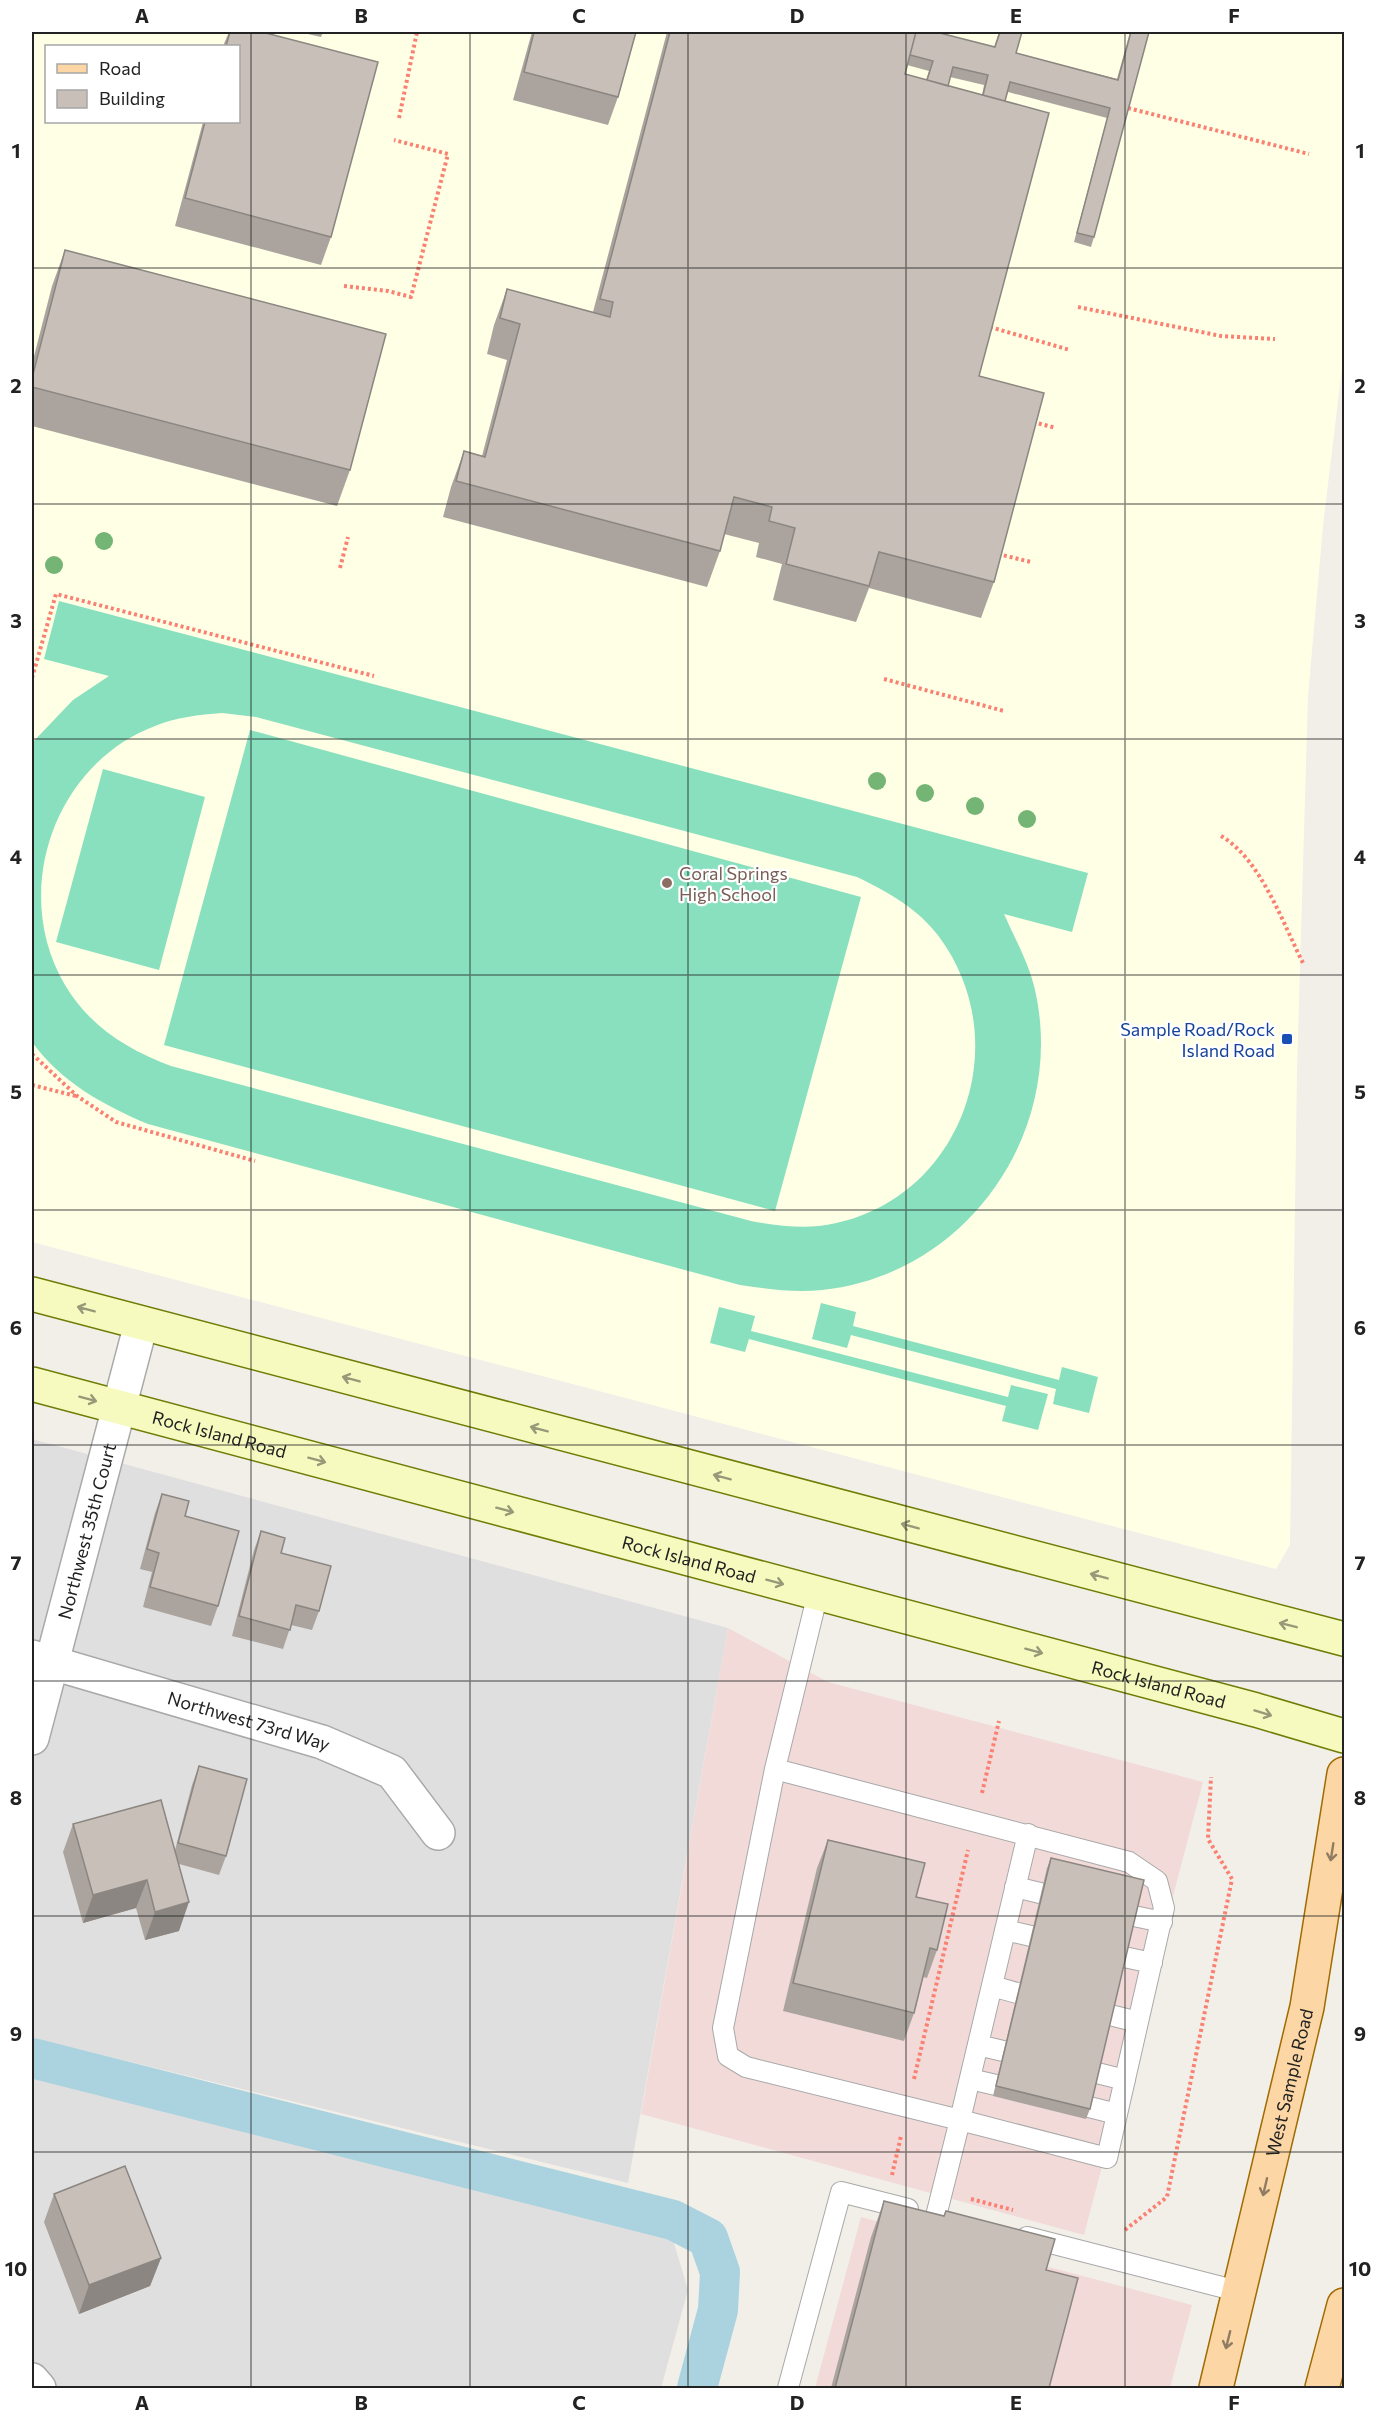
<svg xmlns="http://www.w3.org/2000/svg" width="1376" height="2420" font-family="Commissioner,sans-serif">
  <rect width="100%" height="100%" fill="#f2efe9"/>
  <path fill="#e0dfdf" d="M32,1439L728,1628L628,2183L32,2038Z
    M32,2067L632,2213L673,2240L688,2290L661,2388H32Z"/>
  <path fill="#f2dad9" d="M728,1628L828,1682L1203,1782L1084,2235L641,2114Z
    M861,2217L1192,2305L1170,2388H815Z"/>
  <path fill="#ffffe5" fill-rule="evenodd" d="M32,32H1344V351L1323,526L1308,696L1297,1070L1290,1545L1276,1569L32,1242ZM46,46H238V122H46Z"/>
  <path fill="#88e0be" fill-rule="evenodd" d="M59,601L1088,873L1072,932L1004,914C1015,939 1029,963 1035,990C1067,1131 967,1275 822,1290C794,1293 768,1289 740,1285L148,1124C103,1105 61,1082 32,1042V743L73,700L109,676L44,659ZM222,713L256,717L857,877C888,892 919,909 940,938C1020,1048 957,1209 819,1226C796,1228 773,1225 751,1221L171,1066C128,1050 89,1026 65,985C10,892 54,764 155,726C176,717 199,715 222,713Z
    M250,730L861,897L775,1211L164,1045Z
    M103,769L205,797L159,970L56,942Z
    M821,1303L856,1312L853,1326L1059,1380L1062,1367L1098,1377L1089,1413L1053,1404L1056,1389L851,1335L847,1348L812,1339Z
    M719,1307L755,1316L751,1331L1008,1397L1011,1385L1048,1394L1038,1430L1002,1421L1006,1406L749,1339L745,1352L710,1343Z"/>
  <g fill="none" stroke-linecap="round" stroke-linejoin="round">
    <path stroke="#aad3df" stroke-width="40" d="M32,2058L673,2220L708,2238L720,2272L718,2310L697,2388"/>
    <defs>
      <path id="service" d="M818,1593L775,1769L723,2028L728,2056L746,2067L960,2120L936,2216
        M775,1769L1129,1862L1157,1881L1164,1908L1107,2158L960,2120L1028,1834
        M1015,1887L1040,1893
        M1134,1916L1162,1922
        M1005,1930L1031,1936
        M1124,1957L1152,1963
        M992,1986L1017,1993
        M1110,2015L1138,2022
        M978,2045L1003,2051
        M1097,2073L1125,2080
        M970,2079L996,2085
        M1089,2107L1117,2114
        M1027,2237L1241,2292
        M788,2388L841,2192L908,2209"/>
      <g id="minor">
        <path id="s1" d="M32,1657L322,1742L392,1772L438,1833"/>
        <path id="s2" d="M32,1738L141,1324"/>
        <path d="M32,2380L39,2388"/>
      </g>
      <g id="secondary">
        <path d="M32,1294L1344,1639"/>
        <path id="s3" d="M32,1384L1256,1710L1344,1736"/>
      </g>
      <g id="primary">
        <path id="s4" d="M1216,2388L1307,2007L1344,1774"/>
        <path d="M1322,2388L1344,2305"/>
      </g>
    </defs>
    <use href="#service" stroke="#a9a9a9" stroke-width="22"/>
    <use href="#minor" stroke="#a9a9a9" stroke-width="36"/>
    <use href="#secondary" stroke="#707d05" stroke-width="36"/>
    <use href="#primary" stroke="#a06b00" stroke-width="36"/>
    <path stroke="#fa8072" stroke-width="4" stroke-dasharray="3 3" stroke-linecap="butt" d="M1128,108L1309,154
      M399,118L417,32
      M344,286L388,291L411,297L448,154L394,140
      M1078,307L1221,336L1275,339
      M990,327L1070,350
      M1033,422L1056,428
      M998,554L1031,562
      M340,568L348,537
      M32,678L56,594L374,676
      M884,679L1004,711
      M1221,836C1261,859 1283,924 1304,965
      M32,1054L77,1096L116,1122L255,1161
      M32,1085L76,1096
      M982,1793L999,1721
      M914,2079L968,1850
      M892,2175L901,2136
      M971,2199L1013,2210
      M1125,2230L1167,2197L1232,1879L1208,1839L1211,1777"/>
    <use href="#service" stroke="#fff" stroke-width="20"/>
    <use href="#minor" stroke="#fff" stroke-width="33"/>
    <use href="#secondary" stroke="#f7fabf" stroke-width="33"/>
    <use href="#primary" stroke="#fcd6a4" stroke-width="33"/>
  </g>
  <g fill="#74b475">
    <circle cx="104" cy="541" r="9"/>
    <circle cx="54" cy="565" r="9"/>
    <circle cx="877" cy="781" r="9"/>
    <circle cx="925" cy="793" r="9"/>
    <circle cx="975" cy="806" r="9"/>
    <circle cx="1027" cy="819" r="9"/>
  </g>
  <path fill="#aba49e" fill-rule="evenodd" d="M229,32H262L331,237L321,265L175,226L203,122H238V46H223Z
    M299,32H323L321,37Z
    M532,32H636L618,97L608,125L513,100Z
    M667,32H936L994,47L999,32H1022L1016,53L1117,79L1130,32H1149L1094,237L1091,247L1074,242L1107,118L1008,92L1005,101L979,376L994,582L981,618L869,588L856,622L773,600L782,564L756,557L759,543L724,534L720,551L707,587L443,517L451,487L464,451L482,456L507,360L487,354L494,325L507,289L593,312ZM907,65L929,71L926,80L905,74ZM950,77L984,85L982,95L948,86Z
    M65,250L350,470L337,506L32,426V364L52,286Z
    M162,1494L185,1516L218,1606L211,1626L143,1607L152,1572L140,1569L155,1513Z
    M261,1531L281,1553L319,1611L312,1630L291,1625L283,1649L232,1636L254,1550Z
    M199,1766L226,1856L219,1875L179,1864V1931L145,1940L136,1908L83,1923L63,1852L73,1824L175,1850L192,1785Z
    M828,1840L916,1897L937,1950L927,1978L923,1977L914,2013L904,2041L783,2011L817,1868Z
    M1051,1858L1090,2109L1086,2119L993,2096L1047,1868Z
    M54,2194L161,2258L150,2286L79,2314L44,2222Z
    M884,2201L944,2216L946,2211L1046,2270L1049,2388H831L871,2237Z"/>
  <path fill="#8b8681" d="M147,1880L136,1908L83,1923L93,1895Z
    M189,1902L179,1931L145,1940L155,1912Z
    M161,2258L150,2286L79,2314L89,2285Z"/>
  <path fill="#c7bfb8" stroke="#8b8681" stroke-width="1.5" d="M230,32H262L378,62L331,237L185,198L205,122H238V46H226Z
    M534,32H636L618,97L524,72Z
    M670,32H916L905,74L1049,113L979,376L1044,393L994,582L879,552L869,586L786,564L795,528L769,521L772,507L734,497L720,551L456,481L464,451L485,457L520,324L500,318L507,289L610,317L613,302L600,299Z
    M916,32H936L995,47L1000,32H1022L1016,53L1118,80L1131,32H1149L1094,237L1077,233L1110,108L1010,82L1005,101L983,95L988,75L953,67L948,86L927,80L933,61L910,55Z
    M65,250L386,334L350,470L32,387V378Z
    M162,1494L189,1501L185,1516L239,1531L218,1606L150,1587L159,1553L147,1549Z
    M261,1531L285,1538L281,1553L331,1566L319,1611L296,1605L290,1630L239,1616Z
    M199,1766L247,1779L226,1856L178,1843Z
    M161,1800L189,1902L155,1912L147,1880L93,1895L73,1824Z
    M828,1840L925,1863L916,1897L948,1904L937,1950L930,1948L914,2013L793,1983Z
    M1051,1858L1144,1880L1090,2109L996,2086Z
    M125,2166L161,2258L89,2285L54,2194Z
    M884,2201L944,2216L946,2211L1055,2239L1046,2270L1078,2278L1049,2388H835Z"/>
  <defs><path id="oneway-shaft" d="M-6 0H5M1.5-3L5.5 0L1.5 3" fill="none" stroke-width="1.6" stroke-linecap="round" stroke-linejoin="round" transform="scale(1.5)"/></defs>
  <g stroke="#979978">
    <use href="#oneway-shaft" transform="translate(86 1309) rotate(-165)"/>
    <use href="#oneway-shaft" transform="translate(351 1379) rotate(-165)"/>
    <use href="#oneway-shaft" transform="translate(88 1399) rotate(15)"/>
    <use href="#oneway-shaft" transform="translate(539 1429) rotate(-165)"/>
    <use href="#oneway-shaft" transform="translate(317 1460) rotate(15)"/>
    <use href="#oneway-shaft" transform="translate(722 1477) rotate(-165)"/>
    <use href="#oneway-shaft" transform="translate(505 1510) rotate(15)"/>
    <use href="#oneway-shaft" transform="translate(910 1526) rotate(-165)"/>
    <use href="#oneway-shaft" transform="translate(1099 1576) rotate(-165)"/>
    <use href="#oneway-shaft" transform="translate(775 1582) rotate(15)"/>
    <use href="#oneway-shaft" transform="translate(1288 1625) rotate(-166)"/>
    <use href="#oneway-shaft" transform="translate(1034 1651) rotate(15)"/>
    <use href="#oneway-shaft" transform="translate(1263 1713) rotate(17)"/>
  </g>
  <g stroke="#8f7c63">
    <use href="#oneway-shaft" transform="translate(1332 1852) rotate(99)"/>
    <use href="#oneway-shaft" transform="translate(1265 2187) rotate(103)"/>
    <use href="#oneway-shaft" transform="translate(1228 2340) rotate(104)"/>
  </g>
  <path fill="none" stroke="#222" stroke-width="1.5" stroke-opacity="0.55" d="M251,32V2388M470,32V2388M688,32V2388M906,32V2388M1125,32V2388M32,268H1344M32,504H1344M32,739H1344M32,975H1344M32,1210H1344M32,1445H1344M32,1681H1344M32,1916H1344M32,2152H1344"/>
  <circle fill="#8d6e63" stroke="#fff" stroke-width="2" cx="667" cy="883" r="6"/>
  <rect fill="#1a4fb4" stroke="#fff" stroke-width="2" x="1281" y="1033" width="12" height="12" rx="3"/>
  <g text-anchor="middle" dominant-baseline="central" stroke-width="4.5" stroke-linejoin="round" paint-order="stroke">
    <g font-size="18" fill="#785e54" stroke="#fff" text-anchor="start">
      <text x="679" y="873">Coral Springs<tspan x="679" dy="21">High School</tspan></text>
    </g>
    <g font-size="18" fill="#164399" stroke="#fff" text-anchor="end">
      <text x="1275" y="1029">Sample Road/Rock<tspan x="1275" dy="21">Island Road</tspan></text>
    </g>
    <g font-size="18" fill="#222" stroke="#fff">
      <text stroke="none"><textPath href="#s3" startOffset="194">Rock Island Road</textPath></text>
      <text stroke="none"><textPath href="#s2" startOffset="214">Northwest 35th Court</textPath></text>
      <text stroke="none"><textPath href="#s3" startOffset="680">Rock Island Road</textPath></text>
      <text stroke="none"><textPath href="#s3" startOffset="1166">Rock Island Road</textPath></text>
      <text stroke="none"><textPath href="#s1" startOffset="226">Northwest 73rd Way</textPath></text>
      <text stroke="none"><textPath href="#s4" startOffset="314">West Sample Road</textPath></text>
    </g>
  </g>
  <rect width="1376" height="2420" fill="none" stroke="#ffffff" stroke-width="66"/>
  <rect x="45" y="45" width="195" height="78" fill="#ffffff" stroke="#a7a7a7" stroke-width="1.5"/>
  <rect x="57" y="64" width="30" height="9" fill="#fcd6a4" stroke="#a7a7a7" stroke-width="1.5"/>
  <text x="99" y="75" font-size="18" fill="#222222">Road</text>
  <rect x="57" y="90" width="30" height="18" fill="#c7bfb8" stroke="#a7a7a7" stroke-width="1.5"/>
  <text x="99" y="105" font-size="18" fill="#222222">Building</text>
  <rect x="33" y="33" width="1310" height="2354" fill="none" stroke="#222" stroke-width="2"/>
  <g font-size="20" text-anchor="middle" font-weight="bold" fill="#222">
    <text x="142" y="23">A</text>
    <text x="361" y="23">B</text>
    <text x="579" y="23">C</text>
    <text x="797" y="23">D</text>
    <text x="1016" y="23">E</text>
    <text x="1234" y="23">F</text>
    <text x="16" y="158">1</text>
    <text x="1360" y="158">1</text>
    <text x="16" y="393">2</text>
    <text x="1360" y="393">2</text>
    <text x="16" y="628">3</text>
    <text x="1360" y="628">3</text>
    <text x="16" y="864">4</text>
    <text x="1360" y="864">4</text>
    <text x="16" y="1099">5</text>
    <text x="1360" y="1099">5</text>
    <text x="16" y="1335">6</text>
    <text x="1360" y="1335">6</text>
    <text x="16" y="1570">7</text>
    <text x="1360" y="1570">7</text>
    <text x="16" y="1805">8</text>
    <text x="1360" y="1805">8</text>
    <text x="16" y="2041">9</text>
    <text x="1360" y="2041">9</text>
    <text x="16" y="2276">10</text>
    <text x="1360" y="2276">10</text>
    <text x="142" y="2410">A</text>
    <text x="361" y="2410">B</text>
    <text x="579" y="2410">C</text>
    <text x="797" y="2410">D</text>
    <text x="1016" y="2410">E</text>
    <text x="1234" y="2410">F</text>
  </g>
</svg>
